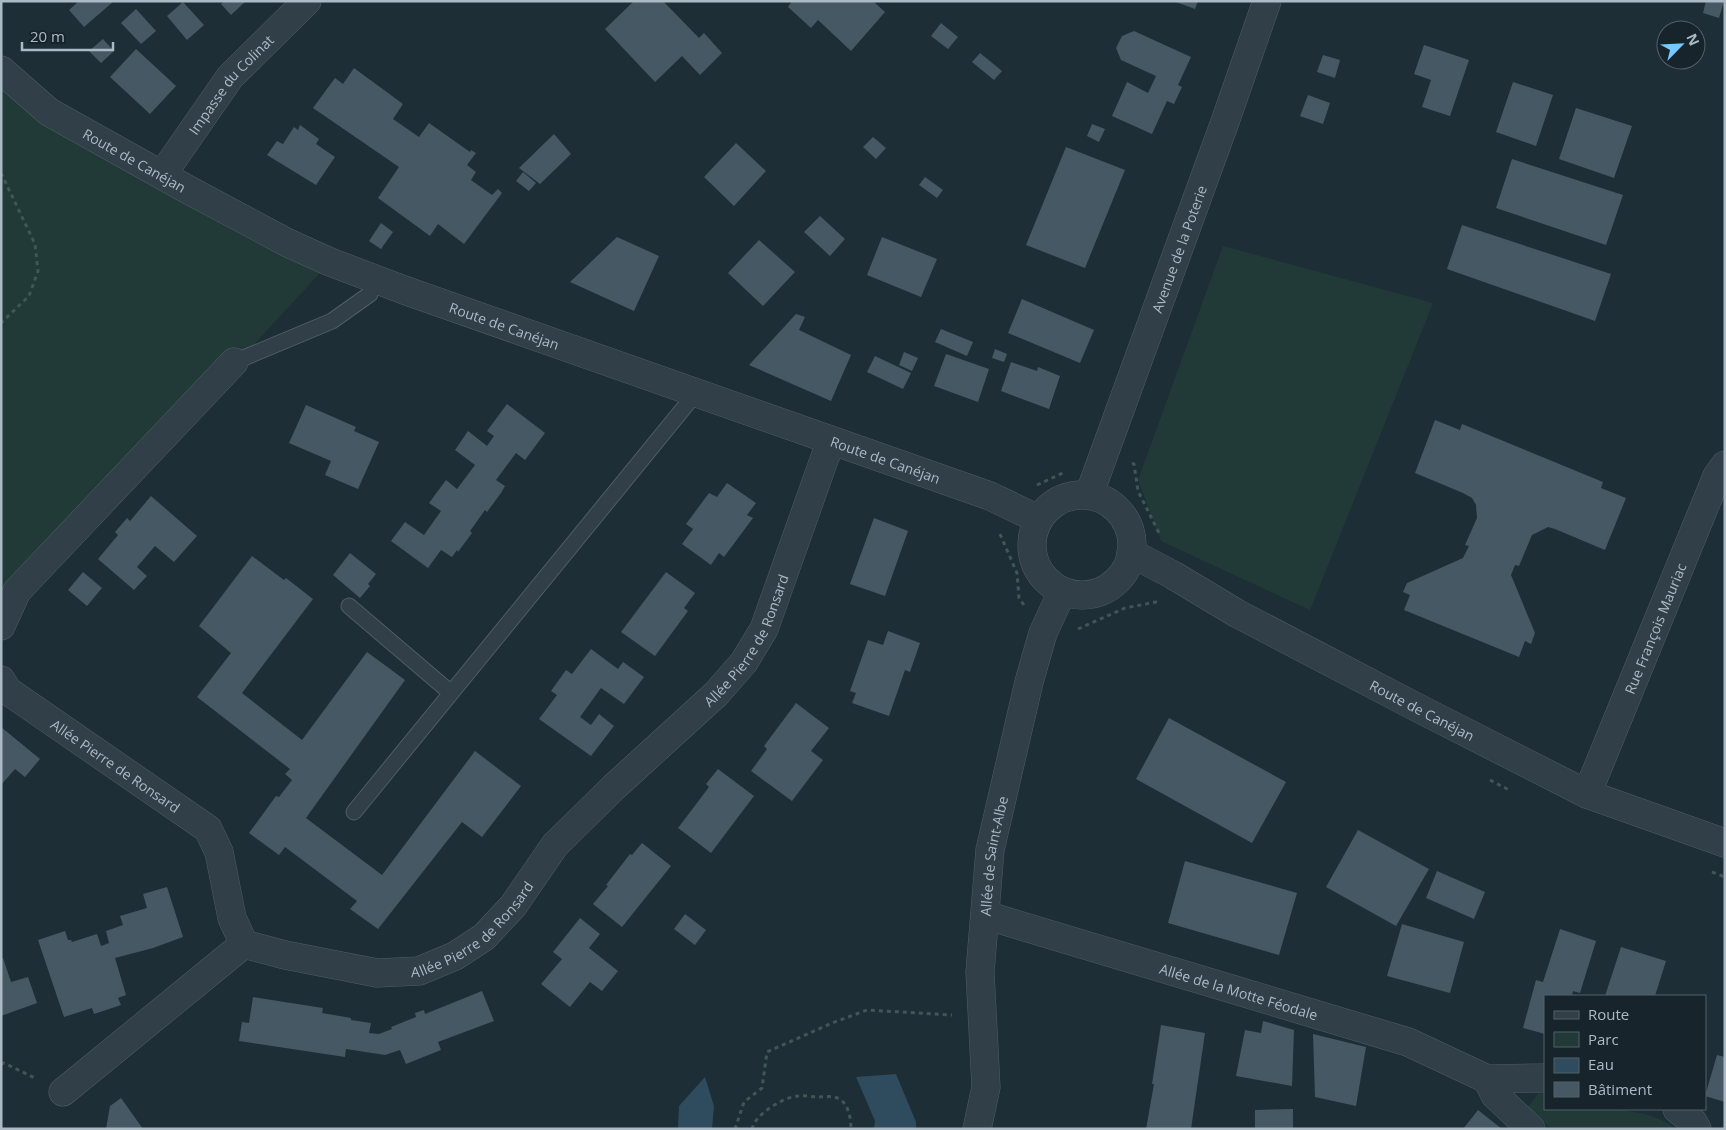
<svg xmlns="http://www.w3.org/2000/svg" width="1726" height="1130" font-family="'Open Sans',sans-serif">
  <rect width="100%" height="100%" fill="#1e2e37"/>
  <path fill="#213a37" d="M1,67L40,104L330,262L1,619Z
    M1223,246L1433,303L1310,610L1161,541L1138,480Z
    M1539,1093L1545,1094V1109C1582,1109 1646,1104 1676,1129H1552L1527,1108Z"/>
  <path fill="#2e4c5e" d="M896,1074L916,1122V1129H874L875,1121L856,1077Z
    M705,1077L714,1106L712,1129H678L679,1106Z"/>
  <path fill="#455864" d="M79,1H114L84,27L69,10Z
    M224,1H246L231,15L221,4Z
    M634,1H663L699,38L704,33L722,53L700,75L682,56L655,82L605,29Z
    M792,1H873L885,12L851,51L818,20L811,28L788,7Z
    M1173,1H1198L1195,9Z
    M1706,1H1724L1719,18L1703,13Z
    M183,2L204,25L187,40L167,16Z
    M136,9L156,31L141,44L121,23Z
    M941,23L958,37L948,49L931,36Z
    M1134,31L1191,57L1178,85L1182,87L1174,104L1167,101L1152,134L1112,116L1127,82L1148,93L1156,76L1121,60L1116,48L1122,36Z
    M103,39L114,51L101,63L89,51Z
    M1424,45L1469,60L1450,116L1422,107L1431,80L1414,74Z
    M136,49L176,86L150,114L110,77Z
    M980,53L1002,71L994,80L972,62Z
    M1323,55L1340,60L1335,78L1317,72Z
    M354,68L403,104L393,119L419,137L429,123L470,152L471,150L476,153L467,165L476,172L471,180L492,195L498,189L502,193L464,244L438,224L430,236L378,198L399,167L313,108L335,78L343,84Z
    M1513,82L1553,95L1536,146L1496,132Z
    M1308,95L1330,103L1323,124L1300,116Z
    M1576,108L1632,126L1614,178L1559,159Z
    M1092,124L1105,129L1099,142L1087,136Z
    M300,125L319,139L316,144L335,157L316,185L267,155L277,141L283,144L294,127L298,130Z
    M554,134L571,154L540,184L519,168Z
    M873,137L886,148L876,159L863,147Z
    M736,143L766,171L734,206L704,177Z
    M1066,147L1125,170L1085,268L1026,245Z
    M1512,159L1623,195L1606,245L1496,208Z
    M523,172L536,183L529,191L516,181Z
    M925,177L943,190L937,198L919,185Z
    M820,216L845,239L830,256L804,232Z
    M381,223L393,232L381,249L369,241Z
    M1462,225L1611,274L1595,321L1447,269Z
    M617,237L659,256L634,311L570,282Z
    M882,237L937,259L921,297L867,275Z
    M759,240L795,272L763,306L728,273Z
    M1022,299L1094,330L1080,363L1008,333Z
    M796,314L805,317L799,330L851,355L831,401L749,365Z
    M941,329L973,342L967,356L935,342Z
    M995,349L1007,354L1004,362L992,358Z
    M904,352L918,358L912,371L899,365Z
    M946,354L989,369L978,402L934,386Z
    M875,356L911,373L903,389L867,372Z
    M1011,362L1037,371L1038,367L1060,376L1049,409L1001,391Z
    M507,404L545,433L525,460L516,453L496,480L505,486L501,493L487,512L485,510L470,531L472,533L458,552L457,550L452,557L441,550L428,568L391,541L405,522L424,535L441,511L429,503L446,480L457,489L475,465L455,450L468,431L487,446L494,436L487,431Z
    M306,405L356,427L354,431L379,442L358,489L325,475L331,461L289,443Z
    M1435,420L1460,430L1462,424L1603,482L1601,488L1626,498L1605,550L1555,529L1548,527L1532,535L1519,566L1515,565L1511,575L1535,633L1531,644L1525,641L1519,657L1404,610L1410,595L1403,592L1407,583L1463,558L1469,546L1465,545L1477,518L1476,505L1472,498L1463,493L1415,473Z
    M727,483L756,503L747,515L753,518L724,557L719,553L711,565L682,544L693,529L686,524L709,493L717,497Z
    M151,496L197,536L174,562L155,546L137,567L147,576L134,590L98,559L118,535L115,532L127,518L130,521Z
    M874,518L908,531L885,596L850,584Z
    M350,553L376,574L368,584L370,586L360,598L333,575Z
    M252,556L284,580L286,578L313,599L242,693L302,740L367,652L405,680L306,818L382,875L475,751L521,786L482,837L462,822L378,929L350,909L357,901L285,847L279,855L249,833L276,796L279,797L292,780L285,774L290,769L197,697L231,653L199,626Z
    M83,572L102,588L87,606L68,590Z
    M666,572L695,593L684,608L688,611L655,656L621,632Z
    M888,631L920,643L910,672L905,670L889,716L852,703L856,693L850,691L868,640L883,645Z
    M591,649L618,669L623,662L644,677L624,704L601,688L580,717L591,725L599,714L614,726L591,756L539,719L557,695L551,691L566,670L572,674Z
    M796,703L829,728L811,751L823,760L792,801L751,771L767,749L764,746Z
    M1169,718L1286,782L1252,843L1136,779Z
    M1,727L40,759L25,777L15,769L1,785Z
    M718,769L754,796L711,853L678,828L709,787L706,784Z
    M1358,830L1429,869L1396,926L1326,887Z
    M642,843L671,866L622,927L593,904L608,886L606,885L630,854L632,855Z
    M1185,861L1297,893L1279,955L1168,923Z
    M1437,871L1485,892L1474,919L1426,898Z
    M167,887L183,937L153,948L115,958L126,995L118,998L121,1005L94,1014L92,1008L64,1017L38,940L65,931L68,940H71L72,942L97,934L101,946L109,943L106,931L123,925L120,916L147,908L143,894Z
    M685,914L706,930L695,945L674,929Z
    M580,918L600,934L589,948L618,971L602,991L590,982L570,1007L541,984L562,959L553,952Z
    M1402,924L1464,942L1450,993L1387,976Z
    M1560,929L1596,941L1580,993L1573,991L1572,996H1545V1034L1523,1028L1536,980L1543,982Z
    M1621,947L1666,961L1655,996H1605Z
    M3,958L11,982L28,977L37,1003L1,1016V959Z
    M482,991L494,1021L438,1042L441,1050L406,1064L400,1050L385,1055L346,1049L345,1057L239,1041L242,1022L249,1023L253,997L323,1008L322,1013L351,1018V1020L371,1023L369,1033L379,1034L392,1029L391,1027L416,1017L415,1013L424,1010L425,1014Z
    M1263,1021L1294,1030L1292,1086L1236,1076L1245,1030L1261,1033Z
    M1161,1025L1205,1033L1191,1129H1146L1154,1084H1152Z
    M1313,1034L1366,1047L1356,1106L1315,1097Z
    M1717,1055L1725,1057V1102L1705,1096Z
    M121,1098L143,1129H106L110,1106Z
    M1293,1109V1129H1255V1110Z
    M1478,1110L1502,1129H1463Z"/>
  <g fill="none" stroke-linecap="round" stroke-linejoin="round">
    <defs>
      <path id="service" d="M234,362L332,321L370,294
        M349,606L451,693
        M354,812L696,393"/>
      <g id="minor">
        <path id="s1" d="M162,175L230,77L307,1"/>
        <path d="M1,626L17,591L234,362"/>
        <path id="s2" d="M1,680L8,691L208,829L219,852L232,918L244,944L285,955L377,973L419,971L455,956L484,937L513,906L555,845L614,787L716,694L744,662L764,629L825,457L832,441"/>
        <path id="s3" d="M1587,794L1717,476L1725,465"/>
        <path id="s4" d="M985,915L1408,1042L1487,1079L1545,1078"/>
        <path d="M1487,1079L1495,1095L1531,1129"/>
        <path d="M63,1092L244,944"/>
        <path d="M1677,1109L1693,1122L1697,1129"/>
        <path id="s5" d="M977,1129L986,1087L980,972L990,850L1029,682L1043,633L1062,592"/>
      </g>
      <g id="tertiary">
        <path id="s6" d="M1,70L49,112L185,188L288,243L330,262L404,290L990,496L1038,519"/>
        <circle cx="1082" cy="545" r="50"/>
        <path id="s7" d="M1089,495L1226,119L1267,1"/>
        <path id="s8" d="M1131,553L1173,575L1238,614L1418,708L1587,794L1725,843"/>
      </g>
    </defs>
    <use href="#service" stroke="#4f5d66" stroke-width="17"/>
    <use href="#minor" stroke="#4f5d66" stroke-width="29"/>
    <use href="#tertiary" stroke="#4f5d66" stroke-width="29"/>
    <path stroke="#3f5755" stroke-width="3" stroke-dasharray="4 4" stroke-linecap="butt" d="M1,173L35,244L38,271L29,296L1,323
      M1132,463L1134,464L1138,491L1159,533
      M1037,485L1065,472
      M1000,534L1017,573L1019,598L1024,605
      M1078,629L1125,608L1156,602L1159,603
      M1490,780L1511,791
      M1712,872L1725,877
      M1,1064L4,1063L37,1079
      M735,1129L744,1102L762,1088L767,1052L832,1023L867,1010L952,1015
      M752,1129C755,1114 784,1097 798,1096C805,1095 812,1097 818,1097C826,1097 834,1095 841,1100C849,1106 851,1120 851,1129"/>
    <use href="#service" stroke="#313f48" stroke-width="15"/>
    <use href="#minor" stroke="#313f48" stroke-width="28"/>
    <use href="#tertiary" stroke="#313f48" stroke-width="28"/>
  </g>
  <g text-anchor="middle" dominant-baseline="central" stroke-width="4.5" stroke-linejoin="round" paint-order="stroke">
    <g font-size="14" fill="#abbac5" stroke="#17242c">
      <text stroke="none"><textPath href="#s1" startOffset="114">Impasse du Colinat</textPath></text>
      <text stroke="none"><textPath href="#s6" startOffset="162">Route de Canéjan</textPath></text>
      <text stroke="none"><textPath href="#s7" startOffset="262">Avenue de la Poterie</textPath></text>
      <text stroke="none"><textPath href="#s6" startOffset="568">Route de Canéjan</textPath></text>
      <text stroke="none"><textPath href="#s6" startOffset="972">Route de Canéjan</textPath></text>
      <text stroke="none"><textPath href="#s3" startOffset="179">Rue François Mauriac</textPath></text>
      <text stroke="none"><textPath href="#s2" startOffset="1029">Allée Pierre de Ronsard</textPath></text>
      <text stroke="none"><textPath href="#s8" startOffset="331">Route de Canéjan</textPath></text>
      <text stroke="none"><textPath href="#s2" startOffset="144">Allée Pierre de Ronsard</textPath></text>
      <text stroke="none"><textPath href="#s5" startOffset="275">Allée de Saint-Albe</textPath></text>
      <text stroke="none"><textPath href="#s2" startOffset="624">Allée Pierre de Ronsard</textPath></text>
      <text stroke="none"><textPath href="#s4" startOffset="265">Allée de la Motte Féodale</textPath></text>
    </g>
  </g>
  <rect width="1726" height="1130" fill="none" stroke="#abbac5" stroke-width="5"/>
  <rect x="1544" y="995" width="162" height="115" fill="#17242c" stroke="#526069"/>
  <rect x="1554" y="1011" width="25" height="8" fill="#313f48" stroke="#526069"/>
  <text x="1588" y="1020" font-size="15" fill="#abbac5">Route</text>
  <rect x="1554" y="1032" width="25" height="15" fill="#213a37" stroke="#526069"/>
  <text x="1588" y="1045" font-size="15" fill="#abbac5">Parc</text>
  <rect x="1554" y="1058" width="25" height="15" fill="#2e4c5e" stroke="#526069"/>
  <text x="1588" y="1070" font-size="15" fill="#abbac5">Eau</text>
  <rect x="1554" y="1082" width="25" height="15" fill="#455864" stroke="#526069"/>
  <text x="1588" y="1095" font-size="15" fill="#abbac5">Bâtiment</text>
  <g transform="translate(1681 45) rotate(66)"><circle r="24" fill="#17242c" stroke="#526069"/>
  <path d="M0-4L9 19L0 12L-9 19Z" fill="#76c8ff"/>
  <text y="-8" font-size="14" font-weight="bold" text-anchor="middle" fill="#abbac5">N</text>
  </g>
  <path d="M22 42v8h91v-8" fill="none" stroke="#abbac5" stroke-width="2.5"/>
  <text x="30" y="42" font-size="15" fill="#abbac5" stroke="#17242c" stroke-width="4" paint-order="stroke">20 m</text>
</svg>
